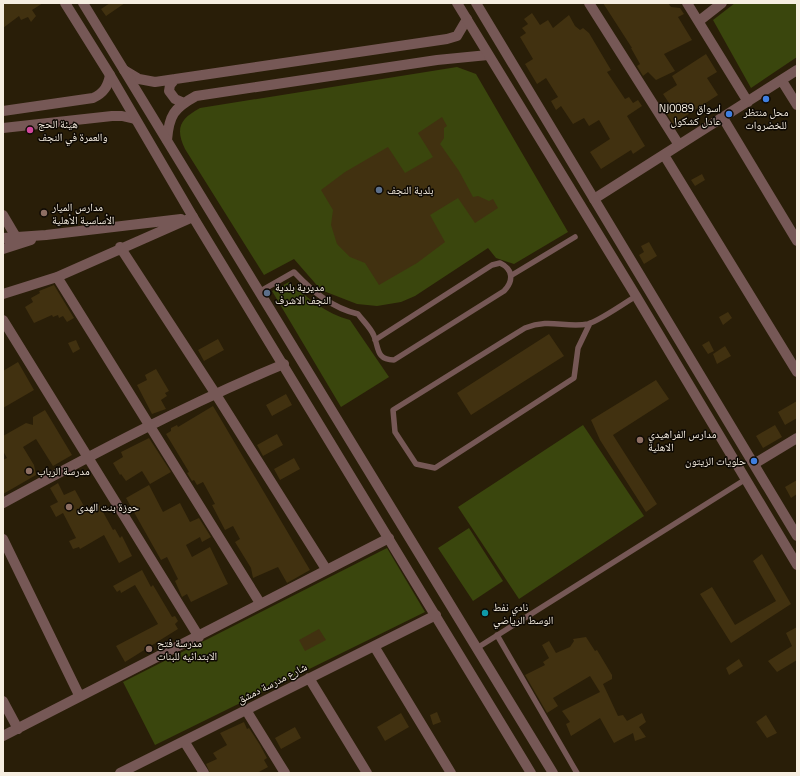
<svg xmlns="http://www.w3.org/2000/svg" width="800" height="776" font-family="'Titillium Web','Noto Naskh Arabic',sans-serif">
  <rect width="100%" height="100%" fill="#291e08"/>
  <path fill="#3a460d" d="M735,3H797V57L751,88L713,20Z
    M457,67L476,74L568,232L514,264L496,258L488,248L415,296L401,302L377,306L357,304L321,290L294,259L264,275L185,149C175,128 180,119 200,108Z
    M289,282C308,298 326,314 350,320L389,377L341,407L272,291Z
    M583,425L644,516L519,599L458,507Z
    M469,528L503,581L473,601L438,548Z
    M387,548L425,612L155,745L123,682Z"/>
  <path fill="#413110" d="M4,3H43L32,10L36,16L31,22L28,17L21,20L19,16L3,28Z
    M110,3H125L106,16L101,9Z
    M603,3H668L671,7L680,8L684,14L678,17L692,40L664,54L675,71L656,80L648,72L643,76L637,66L640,64L631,48H632Z
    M532,13L540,25L548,20L553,28L569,15L575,26L580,30L583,28L589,33L611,70L607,72L625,99L629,97L633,103L638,100L642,106L627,116L645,146L633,154L631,150L601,169L590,152L610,139L599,120L589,126L584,118L573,124L561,106L556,110L551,101L558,97L546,78L537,84L525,64L533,59L520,37L526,33L522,28L528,24L524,19Z
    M706,54L717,72L707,78L718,95L673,124L663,107L669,103L663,94L677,85L672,76Z
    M442,117L447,126L444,128V138L440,144L459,171L473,197L478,196L489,201L493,199L498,208L475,223L458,198L430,215L445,242L417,263L379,285L365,263L350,257L337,244L331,225L333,210L321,190L345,172L388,147L405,173L433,157L418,133Z
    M702,174L705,180L695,186L691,180Z
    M649,242L657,256L644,264L639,255L644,252L641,246Z
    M54,285L74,318L67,322L63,316L59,318L58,315L53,317L52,315L34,323L25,307L33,302L31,298L40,293L39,291Z
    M728,312L732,318L723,325L719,317Z
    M549,334L564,356L471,415L457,393Z
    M218,339L224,350L204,361L198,350Z
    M76,340L80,349L73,353L68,343Z
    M709,341L714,351L708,354L702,345Z
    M725,346L731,356L717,364L713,354Z
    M18,362L34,390L3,408V371Z
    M156,369L169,391L165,393L167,396L161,400L166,409L152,414L137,385L147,380L145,375Z
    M656,380L669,399L613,435L657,504L646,512L600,440L591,420Z
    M286,394L292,405L272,416L266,405Z
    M797,401V418L785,425L778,412Z
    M213,406L310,570L287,583L278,567L253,578L251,568L235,542L240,539L233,526L225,530L212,505L215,504L203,482L197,485L194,480L192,481L187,473L189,472L166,434L171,431V428L177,425L178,427Z
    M45,410L72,455L53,466L36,439L23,447L34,465L36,475L3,494V460L7,458L3,451V436L26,423L33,425V417Z
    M775,425L782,437L763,448L756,436Z
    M277,434L283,445L263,456L257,445Z
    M149,438L171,472L150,484L142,471L126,481L121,474L120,475L113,463L123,457L121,452Z
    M294,458L300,469L280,480L274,469Z
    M797,480V494L791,498L785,487Z
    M58,483L64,495L75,490L86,510L98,503L113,530L115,529L120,538L122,536L132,556L119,563L104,535L80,549L79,547L73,549L69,541L76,538L63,513L56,517L50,506L58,502L50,488Z
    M149,485L163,512L180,503L190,522L199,518L211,537L202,542L200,537L186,545L192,557L210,547L228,584L191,602L187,594L182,597L175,581L178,579L167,557L161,560L126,498Z
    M762,554L791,604L731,643L700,594L712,587L735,625L776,601L753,561Z
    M142,570L151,587L153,585L172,617L175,616L178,621L175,624L178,629L125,662L116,646L158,624L135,585L121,593L120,590L117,592L113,586Z
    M797,627V660L777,672L768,661L792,646L786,633Z
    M319,629L326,640L305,651L299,640Z
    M586,637L595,651L597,650L612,675V679L603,684L618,716L623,715L627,721L642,713L646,722L639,727L646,737L635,741L633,733L614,743L600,718L571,736L566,724L570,722L562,711L600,692L590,676L553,698L558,706L547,713L525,675L545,665L543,662L549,658L542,645L549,641L556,653L570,647L574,641L573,639Z
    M739,659L743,666L729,675L726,668Z
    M437,712L441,722L433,725L430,715Z
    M401,713L409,727L385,741L377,727Z
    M766,715L777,733L767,738L756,722Z
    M244,722L247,729L249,728L260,745L267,758L264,760L268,767L257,773H210L206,764L217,759L213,753L227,745L220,733Z
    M295,727L301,738L281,749L275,738Z"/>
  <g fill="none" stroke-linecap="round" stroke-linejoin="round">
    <path stroke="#765856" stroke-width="5.5" d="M512,275L575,237
      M259,292L294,272C312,291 332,308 358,314C363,321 371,328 374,336C379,348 376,360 394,360L504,291C514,281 513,269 500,263L492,265L375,340
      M590,323L578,348L574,378L435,468L416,464L395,432L393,410L525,328C550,318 564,328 588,324C599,321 625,303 636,296
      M497,635L577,773
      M477,648L746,479"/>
    <path stroke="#765856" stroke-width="10" d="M589,3L679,145
      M687,3L748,102
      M699,21L722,3
      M124,70L139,79L155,82L447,39L457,36L467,19
      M175,79L170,85L169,91L175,99L184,103
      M782,81L797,105
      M3,111L93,98C104,93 108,86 110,75
      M723,118L797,241
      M3,128L112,116H122L135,119
      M167,140C169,115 174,108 196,96L437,60L488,55
      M664,155L797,372
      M594,199L797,70
      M3,215L16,237
      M3,238L46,235L181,219
      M120,247L215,393L326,569
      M3,249L31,240
      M57,277L260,603
      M3,294L57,277L193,217
      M3,320L199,637
      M754,464L797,438
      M3,503C95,453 187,404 284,364
      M3,539L79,695
      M374,646L451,773
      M309,678L367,773
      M3,701L18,729
      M246,710L285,773
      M3,736L389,538
      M184,741L204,773
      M120,773L436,615"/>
    <path stroke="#765856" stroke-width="10" d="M65,3L110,75L193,217L531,773
      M83,3L553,773
      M457,3L636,296L797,565
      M476,3L797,536"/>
  </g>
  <g fill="#3f7fe0" stroke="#0e0903" stroke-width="1.5">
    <circle cx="766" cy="99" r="4"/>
    <circle cx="729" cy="114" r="4"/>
    <circle cx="754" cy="461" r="4"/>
  </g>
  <circle fill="#d1479c" stroke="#0e0903" stroke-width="1.5" cx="30" cy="130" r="4"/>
  <g fill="#5c6f8a" stroke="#0e0903" stroke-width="1.5">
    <circle cx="379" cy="190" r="4"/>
    <circle cx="267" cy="293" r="4"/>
  </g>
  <g fill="#8d6e63" stroke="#0e0903" stroke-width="1.5">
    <circle cx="44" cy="213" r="4"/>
    <circle cx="640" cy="440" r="4"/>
    <circle cx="29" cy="471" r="4"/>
    <circle cx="69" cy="507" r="4"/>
    <circle cx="149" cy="649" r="4"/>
  </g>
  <circle fill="#0f9aa8" stroke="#0e0903" stroke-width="1.5" cx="485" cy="613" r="4"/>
  <g text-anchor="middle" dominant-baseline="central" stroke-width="3" stroke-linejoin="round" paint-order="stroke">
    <g font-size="11" fill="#f6eee1" stroke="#0e0903" text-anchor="start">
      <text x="721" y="108" text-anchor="end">NJ0089 اسواق<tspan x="721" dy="13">عادل كشكول</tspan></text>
      <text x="766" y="112" text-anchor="middle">محل منتظر<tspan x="766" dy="13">للخضروات</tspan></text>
      <text x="38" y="124">هيئة الحج<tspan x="38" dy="13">والعمرة في النجف</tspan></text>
      <text x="387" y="190">بلدية النجف</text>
      <text x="52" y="207">مدارس الميار<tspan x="52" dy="13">الأساسية الأهلية</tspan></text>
      <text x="275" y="287">مديرية بلدية<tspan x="275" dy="13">النجف الاشرف</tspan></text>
      <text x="648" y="434">مدارس الفراهيدي<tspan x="648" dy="13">الاهلية</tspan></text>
      <text x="746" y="461" text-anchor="end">حلويات الزيتون</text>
      <text x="37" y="471">مدرسة الرباب</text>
      <text x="77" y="507">حوزة بنت الهدى</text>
      <text x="493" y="607">نادي نفط<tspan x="493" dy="13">الوسط الرياضي</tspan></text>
      <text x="157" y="643">مدرسة فتح<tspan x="157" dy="13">الابتدائيه للبنات</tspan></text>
    </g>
    <g font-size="11" fill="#f6eee1" stroke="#0e0903">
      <text transform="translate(272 683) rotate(-27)">شارع مدرسة دمشق</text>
    </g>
  </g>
  <rect width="800" height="776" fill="none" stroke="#f6eee1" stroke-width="8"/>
</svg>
